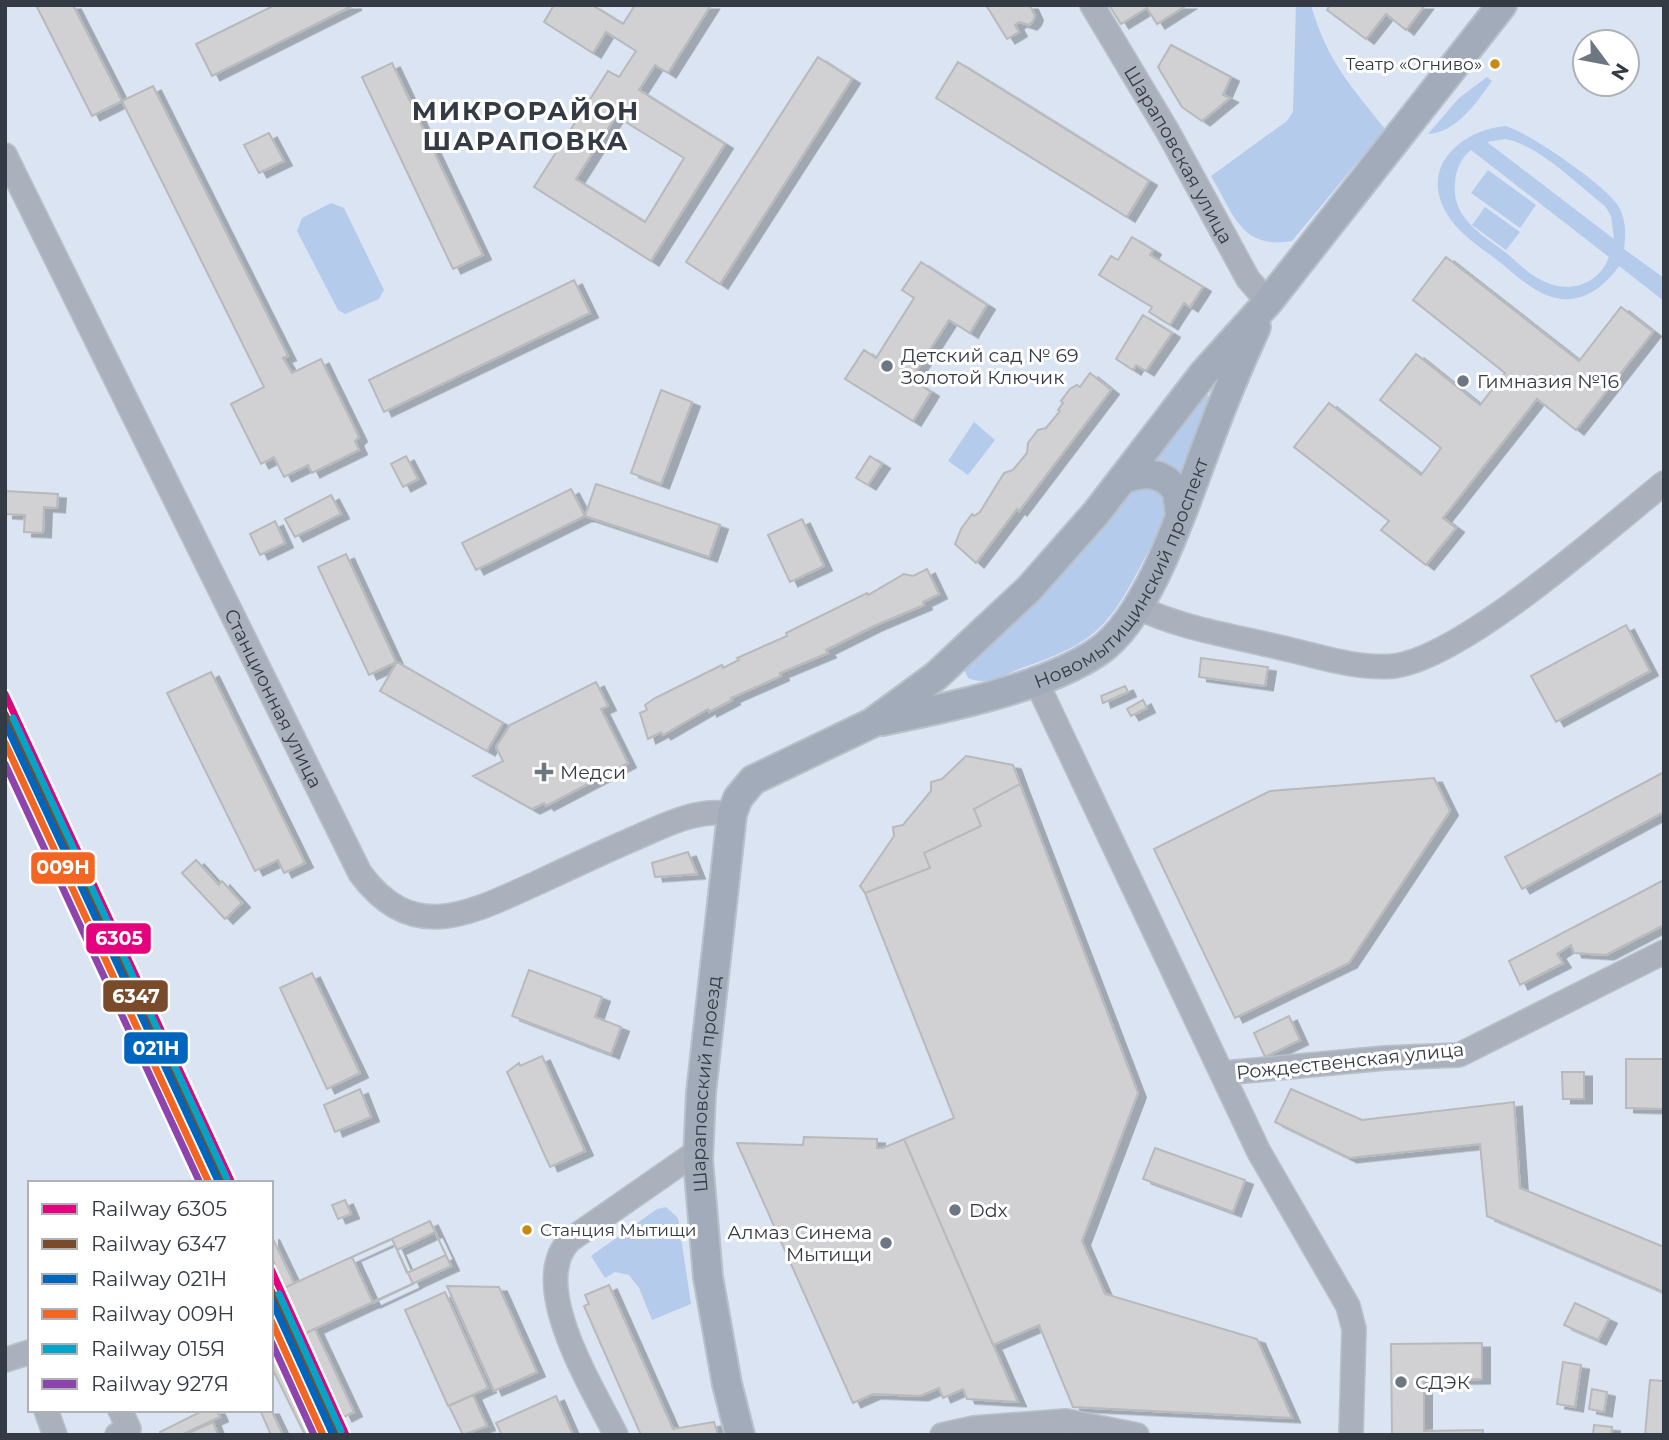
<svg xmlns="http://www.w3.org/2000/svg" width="1669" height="1440" font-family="Montserrat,sans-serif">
  <defs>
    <filter id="shadow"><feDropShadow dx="8" dy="4.5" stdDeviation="0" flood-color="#0004"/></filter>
  </defs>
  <rect width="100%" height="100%" fill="#dae4f2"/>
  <path fill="#b5cbec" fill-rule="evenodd" d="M1296,5H1311C1327,61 1350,85 1385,129L1292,241C1241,250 1234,214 1211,176L1287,121L1293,112Z
    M1487,77L1492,81C1477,102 1456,133 1428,134L1459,98Z
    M1505,126C1527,131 1608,187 1619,207C1626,220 1626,235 1624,249L1664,278V301L1619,266C1605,286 1583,304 1556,298C1537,295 1517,276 1502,264C1484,249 1459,235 1447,214C1419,168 1459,131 1505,126ZM1505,139C1538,144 1579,186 1605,206L1611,216L1614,239L1487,142ZM1471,150L1609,257C1599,285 1568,294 1543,281C1529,275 1516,261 1505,252C1480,233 1451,217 1455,182C1456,169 1461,158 1471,150Z
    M1488,170L1536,205L1520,228L1471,193Z
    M331,203L344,208L384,290L379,299L345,314L338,310L297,231L302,218Z
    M1485,207L1520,232L1506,250L1472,225Z
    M1205,393L1211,399L1180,479L1152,462Z
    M974,422L995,440L968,475L948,461Z
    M1125,488H1162L1168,506C1162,527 1151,546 1141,565C1106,633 1090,644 1019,669C1002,676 985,686 968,678L963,667Z
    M666,1207L678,1218L691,1304L652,1320L639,1288L629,1275L615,1272L605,1278L591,1256L657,1209Z"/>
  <path fill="#d1d1d3" stroke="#b8b9ba" stroke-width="2" fill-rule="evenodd" filter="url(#shadow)" d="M36,5H73L122,101L92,116Z
    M275,5H354L212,76L196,44Z
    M554,5H592L623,24L635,5H711L668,73L655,65L639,90L725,144L651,261L534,187L608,71L619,77L636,51L606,32L593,53L544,22ZM616,116L684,158L645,222L576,179Z
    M986,5H1030L1035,16L1033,21L1029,25L1019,22L1015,25L1019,32L1007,39Z
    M1109,5H1187L1157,24L1147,8L1121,24Z
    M1330,5H1425L1406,30L1386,14L1366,39L1327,10Z
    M1171,45L1231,77L1223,95L1230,98L1202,121L1182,107L1158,67Z
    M818,57L852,79L720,284L686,262Z
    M958,62L1149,181L1127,217L936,98Z
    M392,63L483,255L453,269L362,77Z
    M153,86L288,356L283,358L292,373L321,359L359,437L355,441L359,450L312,473L308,465L284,477L274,457L261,464L231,404L264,387L122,101Z
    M269,133L284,161L259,173L244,145Z
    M1132,237L1153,250L1150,255L1203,287L1190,307L1184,303L1170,325L1149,312L1152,307L1099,275L1111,256L1118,260Z
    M1446,257L1579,361L1621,307L1653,332L1576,430L1537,399L1443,518L1456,528L1426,565L1381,530L1389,521L1294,447L1329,403L1421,475L1441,448L1380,400L1416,354L1480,405L1505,373L1413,300Z
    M921,262L987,305L970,333L949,320L911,379L931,392L913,421L845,379L864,350L876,358L914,298L902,290Z
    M574,280L590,313L384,412L369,380Z
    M1143,315L1172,333L1146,371L1136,365L1133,370L1116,359Z
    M1090,373L1111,390L1019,511L1017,509L976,563L955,544L961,529L972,514L974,516L980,512L1004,473L1013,470L1027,453L1028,443L1038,430L1046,428L1060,411L1058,410L1063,403L1061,401L1070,389L1077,385L1080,387Z
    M661,390L692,402L661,484L631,473Z
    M406,456L418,479L403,487L391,464Z
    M870,456L882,464L868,485L856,478Z
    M596,484L720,525L709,557L585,516Z
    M571,489L585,516L476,570L462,543Z
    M5,491L58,494L57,508L44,507L43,533L24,532L25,515L5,514Z
    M331,495L341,514L295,537L285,519Z
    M802,519L824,566L790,582L768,535Z
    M275,521L285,543L260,555L250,534Z
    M346,554L396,662L369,675L318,567Z
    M927,569L939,594L923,602L924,605L874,626L826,650L828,653L780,673L781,676L731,698L732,700L709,712L708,709L663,735L661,732L648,739L640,713L647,710L645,705L655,698L722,665L723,668L739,660L737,658L787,636L786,633L867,593L868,595L904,574L913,576Z
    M1626,625L1650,671L1556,722L1531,676Z
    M1201,658L1268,667L1265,686L1199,677Z
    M397,662L503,723L487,751L380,691Z
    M211,672L305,863L284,873L278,860L255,871L167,693Z
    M596,682L608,706L601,709L628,763L546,806L544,803L532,809L473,776L503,761L496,747L510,725Z
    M1125,686L1128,692L1103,703L1101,696Z
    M1143,700L1147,708L1131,716L1127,709Z
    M966,756L1013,765L1020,784L974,809L981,826L924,853L930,868L865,893L860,886L894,836L893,827L903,825L931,791V782L942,779Z
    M1664,772V812L1522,889L1505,857Z
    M1434,778L1450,811L1349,963L1235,1018L1154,849L1270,791Z
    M1020,784L1138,1093L1082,1241L1105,1294L1257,1339L1292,1418L1073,1407L1039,1325L993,1345L904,1139L954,1118L865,893L930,868L924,853L981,826L974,809Z
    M688,852L697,874L655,877L652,863Z
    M196,860L219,885L222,881L242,903L225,919L182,873Z
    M1664,880V925L1606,955L1574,953L1571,945L1557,954L1563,963L1520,985L1509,961Z
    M529,970L602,997L595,1017L621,1027L611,1054L512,1016Z
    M312,973L360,1073L327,1089L280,988Z
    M1289,1016L1300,1040L1265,1057L1254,1033Z
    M542,1056L585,1151L550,1167L507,1072L519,1063L520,1066Z
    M1626,1059H1664V1109L1626,1108Z
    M1562,1072H1584V1099H1563Z
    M360,1089L371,1117L335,1132L324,1105Z
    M1291,1089L1362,1120L1514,1102L1520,1188L1664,1247V1292L1487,1216L1480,1144L1349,1158L1275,1122Z
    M804,1137L877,1139V1148H883L904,1139L1018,1402L967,1399L963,1389L943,1398L939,1388L920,1396L873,1394L853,1403L737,1143L803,1145Z
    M1155,1148L1245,1180L1233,1212L1143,1179Z
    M345,1200L351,1214L338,1219L332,1205Z
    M430,1221L451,1266L271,1349V1294Z
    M435,1232L446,1255L407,1273L397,1250Z
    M271,1235L294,1283L285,1288L271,1256Z
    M392,1239L413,1284L373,1303L352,1257Z
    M609,1285L673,1429L714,1422L718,1435H641L584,1306L589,1304L585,1295Z
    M447,1286L499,1287L537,1372L494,1391Z
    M445,1292L488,1388L448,1406L405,1310Z
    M1575,1303L1609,1319L1598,1340L1564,1325Z
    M315,1329L354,1412L344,1417L305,1334Z
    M1482,1343V1379L1424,1380V1431L1483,1430V1435H1392L1391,1344Z
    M275,1348L313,1431L305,1435L271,1366V1349Z
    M1563,1362L1581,1365L1575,1407L1557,1404Z
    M1650,1380L1664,1381V1435H1645Z
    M1592,1389L1607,1392L1604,1412L1589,1409Z
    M473,1395L487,1426L463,1435L449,1406Z
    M556,1396L573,1435H502L496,1423Z
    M204,1410H217L220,1417L181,1435H161L160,1432Z
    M260,1410H271L283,1435H271Z
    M213,1422L218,1435H189V1433Z
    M1594,1425L1612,1427L1611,1435H1593Z"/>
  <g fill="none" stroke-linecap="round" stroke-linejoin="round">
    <defs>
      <g id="minor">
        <path id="s1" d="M1092,5L1168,132L1248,279L1268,302"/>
        <path id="s2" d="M5,155L360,873C413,946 472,912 537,883C571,867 605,851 640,836C669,823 700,808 732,814"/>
        <path d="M1137,607C1181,628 1227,635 1274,646C1311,654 1356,670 1394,666C1462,658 1606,530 1664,483"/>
        <path d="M1035,679L1259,1152L1348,1306L1354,1329L1351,1435"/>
        <path d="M1224,1073L1385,1058L1459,1055L1664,952"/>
        <path d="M5,1360L30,1352"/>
        <path d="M46,1410L55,1435"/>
        <path d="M117,1435L129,1429L120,1410"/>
        <path d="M616,1435C594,1390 526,1284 570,1240L698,1151"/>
        <path d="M942,1435L974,1428L1066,1421L1137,1435"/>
      </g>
      <g id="major">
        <path d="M1122,480C1143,471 1164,471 1177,492L1180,515"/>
        <path id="s3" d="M882,721C946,708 1045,688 1099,651C1151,615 1186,499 1209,440C1223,402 1239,364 1256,327"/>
        <path id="s4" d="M740,1435L727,1384L708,1277L698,1160L701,1093L732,814L738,798L753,780L872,723L936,676L1029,589L1097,512L1204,373L1268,302L1502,5"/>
      </g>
    </defs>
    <use href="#minor" stroke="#b8c0ca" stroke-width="26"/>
    <use href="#major" stroke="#b8c0ca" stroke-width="32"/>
    <use href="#minor" stroke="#aab1bc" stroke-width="23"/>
    <use href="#major" stroke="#a2abb9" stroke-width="28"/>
    <defs>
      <path id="rail-1" d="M5,694L232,1183
        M271,1269L346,1435"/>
      <path id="rail-2" d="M5,714L222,1183
        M271,1290L336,1435"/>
      <path id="rail-3" d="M5,723L219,1183
        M271,1299L333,1435"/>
      <path id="rail-4" d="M5,743L209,1183
        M271,1320L323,1435"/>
      <path id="rail-5" d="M13,718L227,1179
        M279,1294L341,1431"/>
      <path id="rail-6" d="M5,764L200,1183
        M271,1341L314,1435"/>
    </defs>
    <use href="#rail-1" stroke="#fff" stroke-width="12"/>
    <use href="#rail-2" stroke="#fff" stroke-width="12"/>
    <use href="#rail-3" stroke="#fff" stroke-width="12"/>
    <use href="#rail-4" stroke="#fff" stroke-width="12"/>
    <use href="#rail-5" stroke="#fff" stroke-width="12"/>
    <use href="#rail-6" stroke="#fff" stroke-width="12"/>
    <use href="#rail-1" stroke="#e5007d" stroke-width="7"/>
    <use href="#rail-2" stroke="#7a4b2a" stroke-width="7"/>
    <use href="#rail-3" stroke="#0065bd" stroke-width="7"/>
    <use href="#rail-4" stroke="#f26522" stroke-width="7"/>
    <use href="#rail-5" stroke="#03a4c7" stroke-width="7"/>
    <use href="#rail-6" stroke="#8e44ad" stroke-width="7"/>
  </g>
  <g fill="#c68b11" stroke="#fff" stroke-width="2.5">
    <circle cx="1495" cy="64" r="6"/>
    <circle cx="527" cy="1230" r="6"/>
  </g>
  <g fill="#6e7682" stroke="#fff" stroke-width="2.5">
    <circle cx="887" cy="366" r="7"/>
    <circle cx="1463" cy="381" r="7"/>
    <path d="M540.5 761.5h7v7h7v7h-7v7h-7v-7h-7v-7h7z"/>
    <circle cx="955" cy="1210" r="7"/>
    <circle cx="886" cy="1243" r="7"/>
    <circle cx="1401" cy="1382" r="7"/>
  </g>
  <g text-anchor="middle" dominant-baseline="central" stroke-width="6" stroke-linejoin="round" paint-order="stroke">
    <g font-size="17" fill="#343b45" stroke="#fff" text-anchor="end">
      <text x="1482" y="64">Театр «Огниво»</text>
      <text x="540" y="1230" text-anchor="start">Станция Мытищи</text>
    </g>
    <g font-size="19" fill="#343b45" stroke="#fff">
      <text stroke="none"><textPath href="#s1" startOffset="173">Шараповская улица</textPath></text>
      <text stroke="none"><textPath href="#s3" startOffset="304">Новомытищинский проспект</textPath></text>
      <text stroke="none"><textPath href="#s2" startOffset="606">Станционная улица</textPath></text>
      <text transform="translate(1350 1061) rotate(-6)">Рождественская улица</text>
      <text stroke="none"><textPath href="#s4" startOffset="355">Шараповский проезд</textPath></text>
    </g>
    <g font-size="19" fill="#343b45" stroke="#fff" text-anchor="start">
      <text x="901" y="355">Детский сад № 69<tspan x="901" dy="22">Золотой Ключик</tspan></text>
      <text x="1477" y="381">Гимназия №16</text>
      <text x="560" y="772">Медси</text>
      <text x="969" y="1210">Ddx</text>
      <text x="872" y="1232" text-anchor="end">Алмаз Синема<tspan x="872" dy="22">Мытищи</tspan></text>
      <text x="1415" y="1382">СДЭК</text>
    </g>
    <g font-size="26" font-weight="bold" letter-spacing="2" fill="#343b45" stroke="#fff">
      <text x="526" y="111">МИКРОРАЙОН<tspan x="526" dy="30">ШАРАПОВКА</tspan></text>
    </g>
  </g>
  <g stroke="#fff" stroke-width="2.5">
    <rect x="30" y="851" width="66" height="34" rx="7" fill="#f26522"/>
    <rect x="85" y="922" width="67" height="33" rx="7" fill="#e5007d"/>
    <rect x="102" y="979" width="67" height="34" rx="7" fill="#7a4b2a"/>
    <rect x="123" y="1031" width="66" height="34" rx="7" fill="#0065bd"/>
  </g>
  <g font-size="19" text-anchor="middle" font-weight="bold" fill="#fff">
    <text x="63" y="874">009Н</text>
    <text x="119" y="945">6305</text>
    <text x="136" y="1003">6347</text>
    <text x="156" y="1055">021Н</text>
  </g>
  <rect width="1669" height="1440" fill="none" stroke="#343b45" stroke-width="14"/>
  <rect x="28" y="1181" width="245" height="231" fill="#ffffff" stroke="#aeb1b5" stroke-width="2"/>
  <rect x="42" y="1204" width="35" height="10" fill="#e5007d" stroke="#aeb1b5" stroke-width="2"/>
  <text x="91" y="1216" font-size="21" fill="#343b45">Railway 6305</text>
  <rect x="42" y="1239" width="35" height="10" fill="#7a4b2a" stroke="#aeb1b5" stroke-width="2"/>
  <text x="91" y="1251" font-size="21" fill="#343b45">Railway 6347</text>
  <rect x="42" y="1274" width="35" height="10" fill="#0065bd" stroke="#aeb1b5" stroke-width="2"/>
  <text x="91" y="1286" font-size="21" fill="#343b45">Railway 021Н</text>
  <rect x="42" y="1309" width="35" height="10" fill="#f26522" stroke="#aeb1b5" stroke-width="2"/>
  <text x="91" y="1321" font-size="21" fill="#343b45">Railway 009Н</text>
  <rect x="42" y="1344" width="35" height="10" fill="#03a4c7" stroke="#aeb1b5" stroke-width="2"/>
  <text x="91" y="1356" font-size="21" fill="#343b45">Railway 015Я</text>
  <rect x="42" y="1379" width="35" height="10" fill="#8e44ad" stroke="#aeb1b5" stroke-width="2"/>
  <text x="91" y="1391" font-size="21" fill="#343b45">Railway 927Я</text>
  <g transform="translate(1606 63) rotate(122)"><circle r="33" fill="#ffffff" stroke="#aeb1b5" stroke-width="2"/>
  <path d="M0-5L12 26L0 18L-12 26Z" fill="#6e7682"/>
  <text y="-10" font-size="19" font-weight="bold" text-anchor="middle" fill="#343b45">N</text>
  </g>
</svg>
